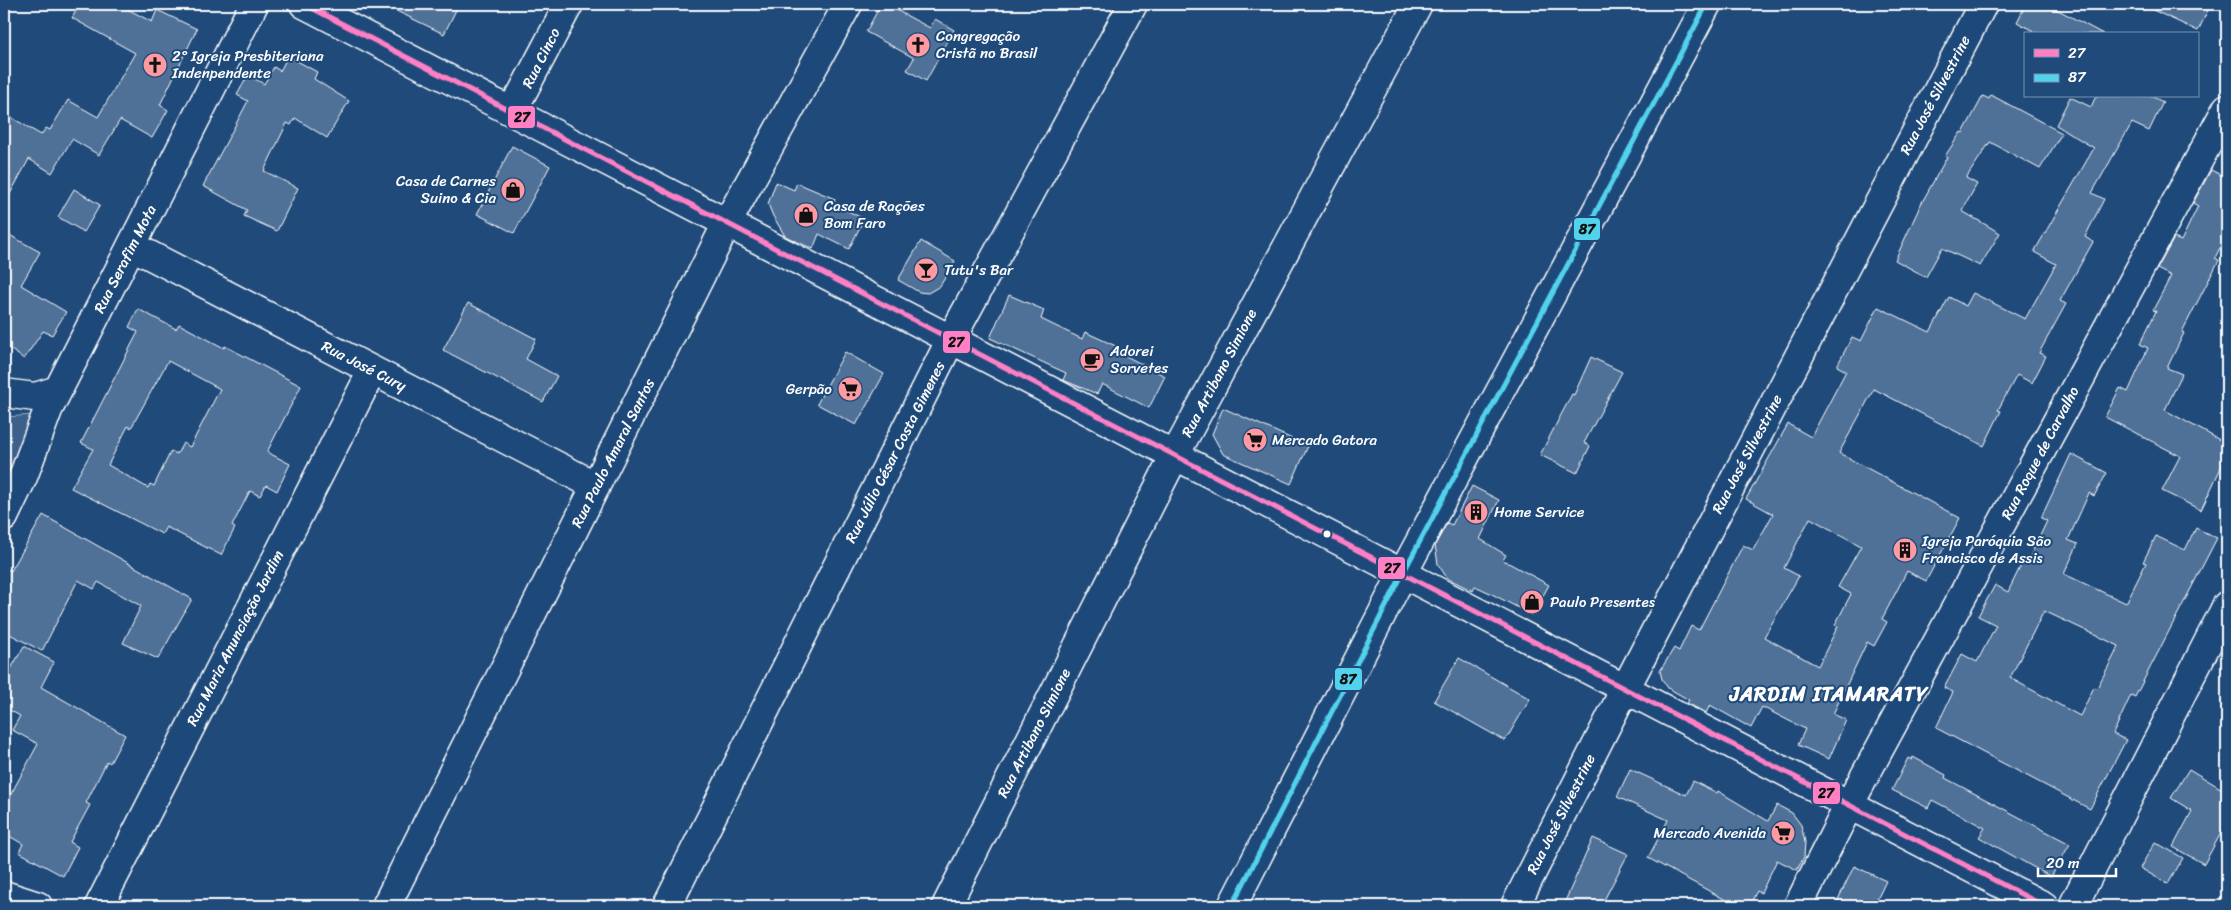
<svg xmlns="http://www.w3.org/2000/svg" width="2231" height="910" font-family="Sriracha,sans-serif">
  <rect width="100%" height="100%" fill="#1f4a7a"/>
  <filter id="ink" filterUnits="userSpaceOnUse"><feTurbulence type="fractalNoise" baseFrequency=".02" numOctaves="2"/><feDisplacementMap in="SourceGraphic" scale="10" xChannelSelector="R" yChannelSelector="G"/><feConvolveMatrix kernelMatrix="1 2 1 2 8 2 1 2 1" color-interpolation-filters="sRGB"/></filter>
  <g filter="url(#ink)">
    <path fill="#3c618b" stroke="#9eb0c5" d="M35,415L4,492V417Z"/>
    <path fill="#507197" stroke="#fff" fill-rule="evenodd" d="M80,4H118L152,22L157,10L197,29L160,105L168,110L152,138L120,120L99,155L72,139L52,173L29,159L4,205V113L41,135L46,128L50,130L68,100L98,117L135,53L72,18Z
      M382,4H459L444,34Z
      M881,4H885L930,28L935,19L954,30L926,81L907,70L914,58L866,32Z
      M2026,4H2047L2103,34H2039L2017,22Z
      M2140,4H2211L2198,31Z
      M288,56L317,72L314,79L349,101L327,138L295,118L291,125L287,123L264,171L298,188L277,231L244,216L247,210L203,186L248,101L237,95L248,75L264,84L274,67L280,71Z
      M1991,95L2062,133L2040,169L1990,142L1966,178L1977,184L1962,211L2000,233L1980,266L1942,248L1926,277L1895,260L1921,204L1947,157L1945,156L1961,132L1963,133L1983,96L1989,99Z
      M2096,96H2151L2163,102L2149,131L2132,123L2092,193L2104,199L2085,237L2093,242L2060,301L2066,304L2039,353L2046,356L2032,383L2017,375L1998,410L2001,411L1984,446L1874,389L1839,453L1960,518L1926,581L1907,571L1882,619L1887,622L1874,646L1867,642L1833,714L1846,720L1829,759L1798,745L1805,729L1762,707L1751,728L1710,705L1706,713L1687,703L1689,700L1668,688L1662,679L1660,671L1674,648L1679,651L1691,626L1699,630L1743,545L1753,550L1773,514L1746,499L1788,424L1811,437L1846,371L1837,366L1852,337L1861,341L1878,307L1930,332L1949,297L1966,306L1973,293L2025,319L2056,264L2034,252L2094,148L2056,125L2070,97L2091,107ZM1810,518L1861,546L1838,587L1851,594L1835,625L1838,626L1818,666L1764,637L1799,576L1784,568Z
      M512,146L550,166L514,233L477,214Z
      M2211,170L2227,178V233L2215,258L2219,260L2182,332L2184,333L2167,368L2182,374L2165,410L2227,444V455L2201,510L2162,491L2180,456L2105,417L2120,388L2128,392L2148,348L2140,344L2156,311L2153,310L2171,276L2157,269L2174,238L2181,241L2198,206L2193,203Z
      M776,182L794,190L797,183L835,199L834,204L864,219L849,249L819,234L813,249L785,236L773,216L768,204Z
      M74,189L100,205L84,232L58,217Z
      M4,232L40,252L21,285L66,312L52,335L43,331L24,359L4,345Z
      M921,241L955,261L940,286L928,293L919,292L898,280Z
      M1009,295L1044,310L1041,319L1082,339L1085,332L1118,347L1116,351L1165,376L1149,408L1102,384L1097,394L1063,380L1066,373L990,338Z
      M468,303L536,339L526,359L557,376L543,402L443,350Z
      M138,309L176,329L179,324L224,348L225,346L301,386L267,452L290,464L277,491L266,485L260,496L250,491L232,526L235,528L221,555L166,527L162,534L71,488L93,449L81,443L138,332L129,327ZM168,361L220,389L190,447L183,443L177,454L171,451L154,486L150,484L148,488L108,465L128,426L131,428Z
      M845,352L884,374L856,425L817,404Z
      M1591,357L1622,372L1584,443L1590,446L1577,473L1540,455L1572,394L1574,395Z
      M1223,408L1308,446L1291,484L1223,454L1212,434Z
      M2071,454L2107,473L2094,496L2089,493L2068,540L2078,544L2064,574L2126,603L2146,563L2143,562L2156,536L2185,550L2196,528L2217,538L2135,697L2131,695L2113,734L2126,740L2090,809L1936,728L1953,692L1944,688L1962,654L1977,662L1996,625L1978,616L1995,585L2008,592L2024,559L2028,561L2047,521L2041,518ZM2044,611L2119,646L2097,688L2094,687L2080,716L2010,678Z
      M1472,486L1499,500L1480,539L1506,555L1503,560L1549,585L1532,615L1488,592L1475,586L1473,591L1447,578L1438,564L1435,545L1447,523L1452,525Z
      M43,515L192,599L158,659L123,643L141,606L98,582L94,589L78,580L42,651L4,631V567L11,571Z
      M24,646L54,662L41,687L125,735L110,763L107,761L86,803L90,805L70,842L78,847L63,876L19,852L23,844L4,833V807L38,744L12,730L20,716L4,707V681Z
      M1459,658L1530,699L1505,741L1434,701Z
      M1913,757L1946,775L1945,778L2070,844L2051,877L1979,837L1985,828L1932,800L1928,808L1892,790L1908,758L1912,760Z
      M1630,769L1686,795L1693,781L1717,793L1718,791L1768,821L1777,805L1792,813L1801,825L1805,842L1804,857L1797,870L1777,860L1761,893L1757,891L1749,906H1737L1648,858L1668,820L1617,797Z
      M2189,769L2227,792V822L2204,864L2173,847L2192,811L2171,798Z
      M1593,838L1628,854L1601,906H1563Z
      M2155,842L2183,858L2168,884L2140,868Z
      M1854,866L1886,881L1874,906H1835Z"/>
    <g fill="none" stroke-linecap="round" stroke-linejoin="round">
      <defs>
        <path id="minor" d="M304,4L2044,906
          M510,110L521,95L569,4
          M132,246L596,486
          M4,393L35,397L58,390
          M4,517L23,477L48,410L254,4
          M4,895L38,906
          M99,906L372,371
          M386,906L727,223L848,4
          M667,906L951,339L1133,4
          M946,906L1175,455L1418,4
          M1232,906L1403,573L1707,4
          M1515,906L1625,689L1983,4
          M1798,906L1849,805L2227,108
          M2073,906L2227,605"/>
      </defs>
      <use href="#minor" stroke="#fff" stroke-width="31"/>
      <use href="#minor" stroke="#1f4a7a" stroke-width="28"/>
      <defs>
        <path id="bus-1" d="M304,4L2044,906"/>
        <path id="bus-2" d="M1232,906L1403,573L1707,4"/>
      </defs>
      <use href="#bus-1" stroke="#1f4a7a" stroke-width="9"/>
      <use href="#bus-2" stroke="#1f4a7a" stroke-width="9"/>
      <use href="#bus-1" stroke="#ff80c5" stroke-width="5"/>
      <use href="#bus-2" stroke="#53d2ee" stroke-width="5"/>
    </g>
  </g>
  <defs>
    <symbol id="church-disc" viewBox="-11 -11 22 22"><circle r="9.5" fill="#ff9aa2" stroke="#1f4a7a"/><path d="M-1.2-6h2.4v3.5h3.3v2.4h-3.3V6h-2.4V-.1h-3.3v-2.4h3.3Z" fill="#111"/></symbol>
    <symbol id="shop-disc" viewBox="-11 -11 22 22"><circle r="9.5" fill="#ff9aa2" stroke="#1f4a7a"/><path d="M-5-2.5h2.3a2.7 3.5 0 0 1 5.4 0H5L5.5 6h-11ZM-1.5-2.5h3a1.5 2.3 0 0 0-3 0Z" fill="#111"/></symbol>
    <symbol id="bar-disc" viewBox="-11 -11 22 22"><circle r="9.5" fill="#ff9aa2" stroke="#1f4a7a"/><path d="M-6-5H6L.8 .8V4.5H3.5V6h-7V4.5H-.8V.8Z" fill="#111"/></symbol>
    <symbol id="cafe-disc" viewBox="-11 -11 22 22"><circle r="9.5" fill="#ff9aa2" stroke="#1f4a7a"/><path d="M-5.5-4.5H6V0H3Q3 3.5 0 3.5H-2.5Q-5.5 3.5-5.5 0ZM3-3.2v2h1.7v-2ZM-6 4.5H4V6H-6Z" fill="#111"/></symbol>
    <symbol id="supermarket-disc" viewBox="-11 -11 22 22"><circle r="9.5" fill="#ff9aa2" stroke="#1f4a7a"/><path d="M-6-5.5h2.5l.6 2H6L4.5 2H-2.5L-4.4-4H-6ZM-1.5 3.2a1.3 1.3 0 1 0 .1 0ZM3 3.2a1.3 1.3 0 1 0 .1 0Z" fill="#111"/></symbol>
    <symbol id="building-disc" viewBox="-11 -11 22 22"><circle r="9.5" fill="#ff9aa2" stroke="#1f4a7a"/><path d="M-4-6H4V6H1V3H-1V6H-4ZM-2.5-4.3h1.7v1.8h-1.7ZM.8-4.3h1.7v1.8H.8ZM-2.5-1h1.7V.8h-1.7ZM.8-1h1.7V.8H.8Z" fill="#111"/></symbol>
  </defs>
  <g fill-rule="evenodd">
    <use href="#church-disc" x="904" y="31" width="28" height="28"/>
    <use href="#church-disc" x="141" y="51" width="28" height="28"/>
    <use href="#shop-disc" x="499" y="176" width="28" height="28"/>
    <use href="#shop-disc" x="792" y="201" width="28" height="28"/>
    <use href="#bar-disc" x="912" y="256" width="28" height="28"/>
    <use href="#cafe-disc" x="1078" y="346" width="28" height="28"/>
    <use href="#supermarket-disc" x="836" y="375" width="28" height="28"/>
    <use href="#supermarket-disc" x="1241" y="426" width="28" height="28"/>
    <use href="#building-disc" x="1462" y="498" width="28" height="28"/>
    <use href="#building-disc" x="1891" y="536" width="28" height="28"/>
    <use href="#shop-disc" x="1518" y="588" width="28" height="28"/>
    <use href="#supermarket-disc" x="1769" y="819" width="28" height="28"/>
  </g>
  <circle fill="#fff" stroke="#1f4a7a" stroke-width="2" cx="1327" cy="534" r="4.5"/>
  <g text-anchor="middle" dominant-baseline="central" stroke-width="4" stroke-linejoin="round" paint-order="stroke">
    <g font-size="15" fill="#fff" stroke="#1f4a7a" text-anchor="start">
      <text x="936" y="36">Congregação<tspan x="936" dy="17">Cristã no Brasil</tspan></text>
      <text x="172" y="56">2° Igreja Presbiteriana<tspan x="172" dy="17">Indenpendente</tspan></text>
      <text x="496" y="181" text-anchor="end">Casa de Carnes<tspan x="496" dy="17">Suino &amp; Cia</tspan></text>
      <text x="824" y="206">Casa de Rações<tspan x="824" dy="17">Bom Faro</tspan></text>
      <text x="944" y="270">Tutu's Bar</text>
      <text x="1110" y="351">Adorei<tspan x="1110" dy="17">Sorvetes</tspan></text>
      <text x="832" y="389" text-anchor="end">Gerpão</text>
      <text x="1272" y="440">Mercado Gatora</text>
      <text x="1494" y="512">Home Service</text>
      <text x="1922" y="541">Igreja Paróquia São<tspan x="1922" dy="17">Francisco de Assis</tspan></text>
      <text x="1550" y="602">Paulo Presentes</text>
      <text x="1766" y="833" text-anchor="end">Mercado Avenida</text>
    </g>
    <g font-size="15" fill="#fff" stroke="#1f4a7a">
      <text transform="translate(541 58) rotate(-63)">Rua Cinco</text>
      <text transform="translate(1935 95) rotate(-62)">Rua José Silvestrine</text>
      <text transform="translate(125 259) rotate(-63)">Rua Serafim Mota</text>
      <text transform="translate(364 366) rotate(27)">Rua José Cury</text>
      <text transform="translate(1219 373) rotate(-62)">Rua Artibano Simione</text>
      <text transform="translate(895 452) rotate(-63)">Rua Júlio César Costa Gimenes</text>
      <text transform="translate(613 453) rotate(-63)">Rua Paulo Amaral Santos</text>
      <text transform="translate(2040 453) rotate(-62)">Rua Roque de Carvalho</text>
      <text transform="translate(1747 454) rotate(-62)">Rua José Silvestrine</text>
      <text transform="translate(235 638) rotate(-63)">Rua Maria Anunciação Jardim</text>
      <text transform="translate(1034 733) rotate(-63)">Rua Artibano Simione</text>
      <text transform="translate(1561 814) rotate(-63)">Rua José Silvestrine</text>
    </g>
    <g font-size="20" font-weight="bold" letter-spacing="1" fill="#fff" stroke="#1f4a7a">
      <text x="1829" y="694">JARDIM ITAMARATY</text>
    </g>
  </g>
  <g stroke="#1f4a7a" stroke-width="2">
    <rect x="507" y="105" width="29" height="24" rx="5" fill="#ff80c5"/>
    <rect x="1573" y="217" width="28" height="24" rx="5" fill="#53d2ee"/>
    <rect x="942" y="330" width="29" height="24" rx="5" fill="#ff80c5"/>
    <rect x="1377" y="556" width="29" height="24" rx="5" fill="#ff80c5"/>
    <rect x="1334" y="667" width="29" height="24" rx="5" fill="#53d2ee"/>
    <rect x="1812" y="781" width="29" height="24" rx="5" fill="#ff80c5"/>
  </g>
  <g font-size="14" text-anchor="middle" font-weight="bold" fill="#111">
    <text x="522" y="122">27</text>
    <text x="1587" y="234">87</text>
    <text x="956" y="347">27</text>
    <text x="1392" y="573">27</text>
    <text x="1348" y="684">87</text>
    <text x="1826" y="798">27</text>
  </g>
  <rect width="2231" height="910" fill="none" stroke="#1f4a7a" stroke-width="20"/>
  <rect x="10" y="10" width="2211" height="890" fill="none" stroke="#fff" stroke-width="2" filter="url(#ink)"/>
  <rect x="2024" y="32" width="175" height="65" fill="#1f4a7a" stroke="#7992af"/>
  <rect x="2034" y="49" width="25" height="8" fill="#ff80c5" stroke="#7992af"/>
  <text x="2068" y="58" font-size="15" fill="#ffffff">27</text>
  <rect x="2034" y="74" width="25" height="8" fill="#53d2ee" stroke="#7992af"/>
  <text x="2068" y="82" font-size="15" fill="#ffffff">87</text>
  <path d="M2038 868v8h78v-8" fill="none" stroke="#ffffff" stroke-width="2.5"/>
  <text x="2046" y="868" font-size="15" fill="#ffffff" stroke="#1f4a7a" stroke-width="4" paint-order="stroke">20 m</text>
</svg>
